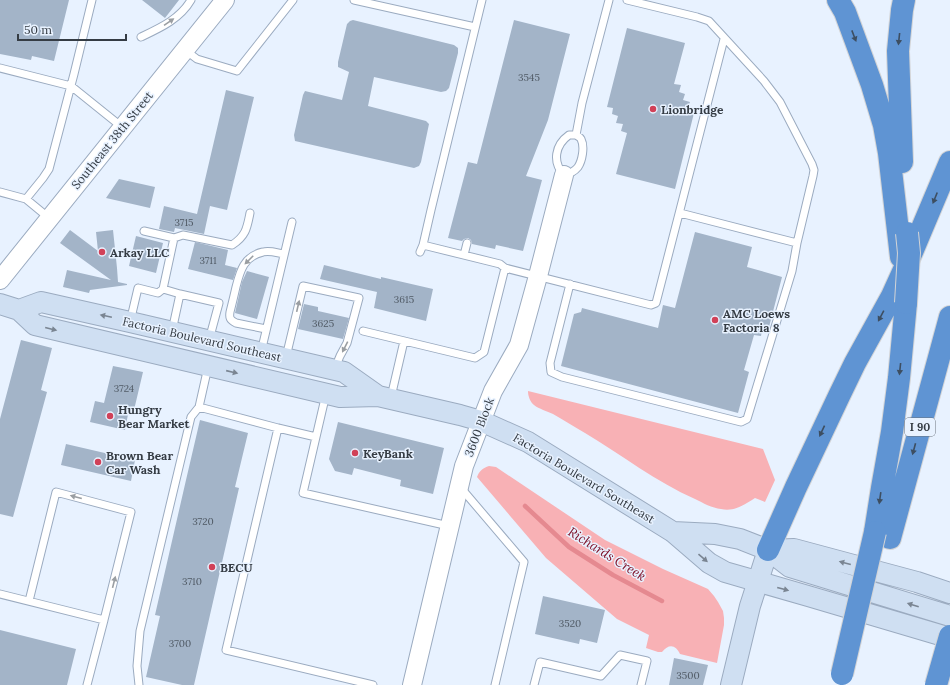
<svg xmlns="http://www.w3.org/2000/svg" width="950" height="685" font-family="Lora,serif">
  <rect width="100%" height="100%" fill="#e8f2ff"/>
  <path fill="#f8b1b5" d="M528,391L763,449L775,480L765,502L755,498C744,505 734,512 721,509C712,508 703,503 695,499C656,482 622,455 585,433C574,427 564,420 553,414C547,411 539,409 534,405C530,402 528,396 528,391Z
    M489,466L496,467L605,540L663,569L708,589L714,596L718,602L723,611L724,618V625L717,663L680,654C676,645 669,643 662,652H658L646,648L649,635L617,619L546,558L477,477C479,471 483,468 489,466Z"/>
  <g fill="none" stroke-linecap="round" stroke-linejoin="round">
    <path stroke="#e58990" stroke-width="4.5" d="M525,506L569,547L613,575L662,601"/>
  </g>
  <path fill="#a3b4c8" d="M0,0H69L54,61L32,56L31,60L0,54Z
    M142,0H179L165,18Z
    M353,20L454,45L458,48V53L449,88L446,91L441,92L374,77L368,106L426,121L429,124L421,162L419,166L414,168L295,141L294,135L303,95L305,91L342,100L349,72L338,67V62L347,24L350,21Z
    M514,20L570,34L548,120L526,176L542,180L523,251L496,245L495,249L472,244L471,240L468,238L464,239L462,241L448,238L468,162L477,164Z
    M627,28L685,43L674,84L681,85L679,92L685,94L683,100L690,102L688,107L695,109L675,189L616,174L627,133L621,131L623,124L616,123L618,116L612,114L613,108L607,107Z
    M226,90L254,97L227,210L210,206L204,234L175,228L174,232L159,229L164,206L197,214Z
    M119,179L155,187L150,208L106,198Z
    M70,230L98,251L96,232L113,230L117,268L118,282L127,284V285L90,290L89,293L63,287L67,270L111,280L60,243Z
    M695,232L752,247L747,267L782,277L769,327L763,325L761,336L754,335L744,370L749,372L738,413L561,366L574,314L581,312L582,308L658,328L663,305L675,308Z
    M136,236L163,243L156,273L129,266Z
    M195,242L228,250L225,265L237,268L233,280L188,269Z
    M324,265L381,279V277L433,289L426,321L374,308L377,292L320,279Z
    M247,271L269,277L257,319L235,313L242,282Z
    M304,304L318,307V311L349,318L343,339L298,329Z
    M21,340L52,348L41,390L47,392L13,517L0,514V419Z
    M113,366L143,372L134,410L129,409L125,430L90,422L95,401L104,403Z
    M200,420L248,433L235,487L239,488L194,685H182L146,677L160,616L155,615L186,480Z
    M338,422L444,448L433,494L400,486L401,480L354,468L352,475L335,471L329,459Z
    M66,444L135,460L131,481L61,465Z
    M543,596L605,610L597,643L580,639L579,644L535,634Z
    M0,630L76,649L67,685H0Z
    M674,658L708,665L703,685H669Z"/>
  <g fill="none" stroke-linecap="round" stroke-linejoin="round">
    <defs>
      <path id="service" d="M354,0L475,27
        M627,0L697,17L709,21L764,81L780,102L812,164L814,170L813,176L797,243L680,213
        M141,37C160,28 180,19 191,0
        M185,50L197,59L237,71L293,0
        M0,68L71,86L122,127
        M569,135H576C577,136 580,137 581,139C585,147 582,161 578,167C574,172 569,174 564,175C552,162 555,145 569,135Z
        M576,135L582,103L609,0
        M0,192L26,199L49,218
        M26,199L43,178L49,169L74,74L92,0
        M144,231L174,238L183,235L232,245C246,236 247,228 250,213
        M423,245L500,264L505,268L651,305L656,303L724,39
        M420,252L423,245L431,210L482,0
        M464,255L467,243
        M570,284L550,363L551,372L562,377L741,422L747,419L792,271L797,243
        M163,289L180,294
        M130,322L138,288L158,293L163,289L174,238
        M266,329L236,323C230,320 229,318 230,312C232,304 234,296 236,287C240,271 244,256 263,252C270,250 277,253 284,254
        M172,331L180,294L219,303L209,340
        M363,331L475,358L484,352L505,268
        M261,352L292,222
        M286,357L303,286L359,298L347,343L340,356L335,368
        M326,394L303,493L449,526
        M391,397L404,341
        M199,407L278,428L316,437
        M278,428L226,650L373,685
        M461,488L524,562L495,685
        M0,594L104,620L87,685
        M29,601L56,492L131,512L104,620
        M139,685L137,666L140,631L191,417L199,407L208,367
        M534,685L540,662L601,676L620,655L647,661L641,685"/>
      <path id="tertiary" d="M0,280L225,0
        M412,685L464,466L493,391L519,345L538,276L564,175"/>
      <path id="secondary" d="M0,304L19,310L35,325L340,397L378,396L460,415L481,421L528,442L673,532L709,563L725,572L808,596L950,638
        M19,310L41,302L130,322L344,372L378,396
        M673,532L715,534L740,539L768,550L790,567L950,616
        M768,550L794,549L917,582L950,593
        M731,685L750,606L768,550"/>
      <path id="motorway" d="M838,0L845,12L872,85L884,125L889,153L901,257
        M902,162L898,51L902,10L904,0
        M875,532L882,488L892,432L899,378L906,303L904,287
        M890,538L950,317
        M768,550L796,487L839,396L855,363L892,296L912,252L950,162"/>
    </defs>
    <use href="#service" stroke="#9babc0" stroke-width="9"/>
    <use href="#tertiary" stroke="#9babc0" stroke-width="20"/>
    <use href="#secondary" stroke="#9babc0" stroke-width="22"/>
    <use href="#motorway" stroke="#d3d4d6" stroke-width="24"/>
    <use href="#service" stroke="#fff" stroke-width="7"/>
    <use href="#tertiary" stroke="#fff" stroke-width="18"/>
    <use href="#secondary" stroke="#cfdff2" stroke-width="20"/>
    <use href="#motorway" stroke="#5f94d3" stroke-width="22"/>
    <defs>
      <path id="motorway-bridge" d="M906,303L909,253L907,233
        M842,674L875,532
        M936,685L950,636"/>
    </defs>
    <use href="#motorway-bridge" stroke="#d3d4d6" stroke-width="24" stroke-linecap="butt"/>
    <use href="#motorway-bridge" stroke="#5f94d3" stroke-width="22"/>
  </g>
  <defs><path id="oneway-solid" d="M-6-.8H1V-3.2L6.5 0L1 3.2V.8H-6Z"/></defs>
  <g fill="#9a9ea2">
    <use href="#oneway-solid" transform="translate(169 22) rotate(-34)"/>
    <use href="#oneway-solid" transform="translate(249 260) rotate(135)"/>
    <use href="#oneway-solid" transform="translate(298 306) rotate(-77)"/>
    <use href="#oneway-solid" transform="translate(345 347) rotate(117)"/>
    <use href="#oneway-solid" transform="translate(76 497) rotate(-165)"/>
    <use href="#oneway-solid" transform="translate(114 582) rotate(-76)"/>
  </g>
  <g fill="#3d4e61">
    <use href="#oneway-solid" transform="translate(854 36) rotate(69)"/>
    <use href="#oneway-solid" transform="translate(899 39) rotate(96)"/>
    <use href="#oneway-solid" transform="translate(935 198) rotate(112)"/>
    <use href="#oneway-solid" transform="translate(881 316) rotate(118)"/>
    <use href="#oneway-solid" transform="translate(900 369) rotate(96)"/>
    <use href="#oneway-solid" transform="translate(822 431) rotate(115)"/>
    <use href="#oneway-solid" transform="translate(914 449) rotate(105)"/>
    <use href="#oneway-solid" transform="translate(880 498) rotate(98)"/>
  </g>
  <g fill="#7a8592">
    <use href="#oneway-solid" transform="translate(106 316) rotate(-168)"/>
    <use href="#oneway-solid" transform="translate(51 329) rotate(14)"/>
    <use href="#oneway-solid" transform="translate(232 372) rotate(13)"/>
    <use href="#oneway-solid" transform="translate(703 558) rotate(41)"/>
    <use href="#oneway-solid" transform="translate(845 563) rotate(-165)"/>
    <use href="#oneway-solid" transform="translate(783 589) rotate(15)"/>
    <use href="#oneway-solid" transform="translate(913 605) rotate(-163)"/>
  </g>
  <g fill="#d14158" stroke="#e8f2ff" stroke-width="1.5">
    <circle cx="653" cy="109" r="4"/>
    <circle cx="102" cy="252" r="4"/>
    <circle cx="715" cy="320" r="4"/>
    <circle cx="110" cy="416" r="4"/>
    <circle cx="355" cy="453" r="4"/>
    <circle cx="98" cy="462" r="4"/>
    <circle cx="212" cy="567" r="4"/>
  </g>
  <g text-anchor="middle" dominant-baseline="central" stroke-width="3" stroke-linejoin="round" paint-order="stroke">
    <g font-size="10" fill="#505a65">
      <text x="529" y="77">3545</text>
      <text x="184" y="222">3715</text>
      <text x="208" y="260">3711</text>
      <text x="404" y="299">3615</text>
      <text x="323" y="323">3625</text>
      <text x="124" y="388">3724</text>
      <text x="203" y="521">3720</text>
      <text x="192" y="581">3710</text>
      <text x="570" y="623">3520</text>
      <text x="180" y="643">3700</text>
      <text x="688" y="675">3500</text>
    </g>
    <rect fill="#e8f2ff" stroke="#6b737c" stroke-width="1" x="905" y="418" width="30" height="18" rx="3"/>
    <g font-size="11" font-weight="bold" fill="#353c44">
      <text x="920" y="427">I 90</text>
    </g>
    <g font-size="12" font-weight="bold" fill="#353c44" stroke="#e8f2ff" text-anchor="start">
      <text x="661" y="109">Lionbridge</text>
      <text x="110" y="252">Arkay LLC</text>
      <text x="723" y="313">AMC Loews<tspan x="723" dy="14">Factoria 8</tspan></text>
      <text x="118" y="409">Hungry<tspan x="118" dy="14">Bear Market</tspan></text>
      <text x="363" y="453">KeyBank</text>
      <text x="106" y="455">Brown Bear<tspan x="106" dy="14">Car Wash</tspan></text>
      <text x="220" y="567">BECU</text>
    </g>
    <g font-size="12" fill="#353c44" stroke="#e8f2ff">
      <text transform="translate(112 140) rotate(-51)">Southeast 38th Street</text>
      <text transform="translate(202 339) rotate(13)">Factoria Boulevard Southeast</text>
      <text transform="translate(479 427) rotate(-69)">3600 Block</text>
      <text transform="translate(584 478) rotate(31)">Factoria Boulevard Southeast</text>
    </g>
    <g font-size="13" font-style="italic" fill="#81142c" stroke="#e8f2ff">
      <text transform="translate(607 554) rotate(32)">Richards Creek</text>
    </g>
  </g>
  <path d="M18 34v6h108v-6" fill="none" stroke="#353c44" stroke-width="2"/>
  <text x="24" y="34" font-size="12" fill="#353c44" stroke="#e8f2ff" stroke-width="3" paint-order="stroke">50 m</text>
</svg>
